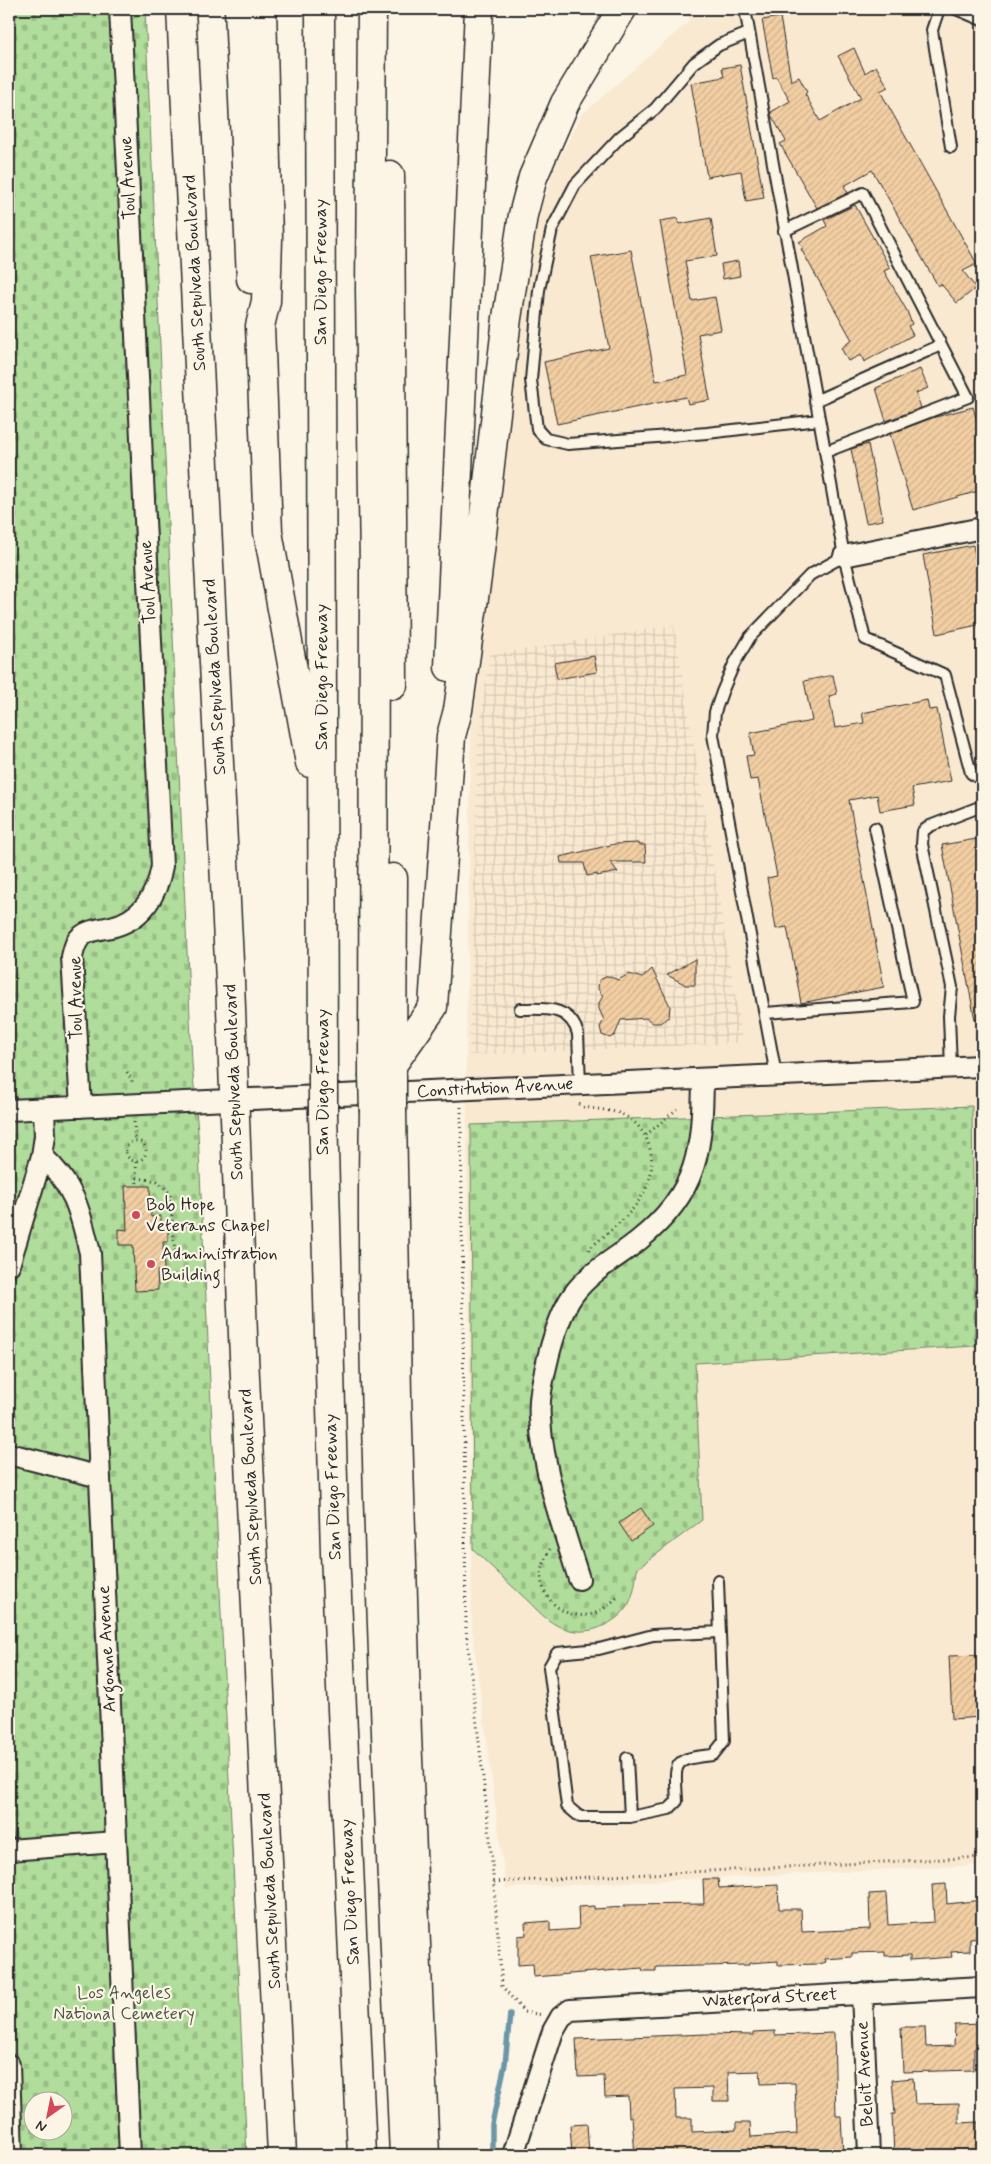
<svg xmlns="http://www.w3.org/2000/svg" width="991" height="2164" font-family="Mynerve,sans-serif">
  <defs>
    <pattern id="industrial-grid" width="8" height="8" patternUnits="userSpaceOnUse" patternTransform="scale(1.25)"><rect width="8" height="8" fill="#f9e9d1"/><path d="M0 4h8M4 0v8" fill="none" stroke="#d6c8b4"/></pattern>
    <pattern id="cemetery-stones" width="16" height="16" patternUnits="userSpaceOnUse" patternTransform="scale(1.25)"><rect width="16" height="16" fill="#b0dd9b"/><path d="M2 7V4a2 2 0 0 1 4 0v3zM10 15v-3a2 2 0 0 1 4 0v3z" fill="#98be86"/></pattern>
    <pattern id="building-hatch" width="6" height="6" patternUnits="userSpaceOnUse" patternTransform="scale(1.25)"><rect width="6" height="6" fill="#f2cea3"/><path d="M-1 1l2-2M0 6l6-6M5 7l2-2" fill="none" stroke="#d0b18c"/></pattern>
  </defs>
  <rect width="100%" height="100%" fill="#fcf5e5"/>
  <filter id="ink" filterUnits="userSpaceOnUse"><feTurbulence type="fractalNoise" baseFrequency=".02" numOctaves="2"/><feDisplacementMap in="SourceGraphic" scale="10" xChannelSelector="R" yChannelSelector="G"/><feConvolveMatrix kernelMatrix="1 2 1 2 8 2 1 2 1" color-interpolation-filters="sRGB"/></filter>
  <g filter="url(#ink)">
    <path fill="#f9e9d1" d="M689,9H982V1865L506,1888L472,1630L466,1055L471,727L523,294L535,230L554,169L581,115L689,21Z"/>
    <path fill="url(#industrial-grid)" d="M674,625L743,1043L469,1055L478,745L489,655Z"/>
    <path fill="url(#cemetery-stones)" stroke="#6e8463" fill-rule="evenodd" d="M9,9H145L192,1063L198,1132L247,2155H9ZM32,2102H62V2132H32Z
      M972,1106L975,1346L695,1363L702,1520L637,1569C634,1595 631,1612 605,1625C590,1633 573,1633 558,1626C546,1620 537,1610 528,1601C510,1584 491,1567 473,1549L471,1125Z"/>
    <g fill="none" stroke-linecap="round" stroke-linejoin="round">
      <path stroke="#6c96a7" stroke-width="5.5" d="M489,2155L492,2147V2124L505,2064L510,2014"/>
    </g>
    <path fill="url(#building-hatch)" stroke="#2b2b2b" fill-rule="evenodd" d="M780,17L791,81L799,77L807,92L805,94L820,121L861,98L838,56L854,48L865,73L876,66L888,87L880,91L977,264L963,271L976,288L957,303L941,284L938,286L872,170L844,186L848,193L817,208L780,144L786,141L771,115V112L790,101L776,77L773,78L762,20Z
      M740,65L764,198L746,201L741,171L707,177L691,83L724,77L722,68Z
      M855,205L890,268L884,271L907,311L912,324L908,326L913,335L864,362L861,355L848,361L841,348L852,340L801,249L803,248L799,242L827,226L824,220Z
      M678,218L679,224L711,218L717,256L685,261L692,301L715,297L721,330L698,334L710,400L688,404L686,397L557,424L544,362L609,348L591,257L631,250L656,381L687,375L660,221Z
      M738,261L740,276L723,279L721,264Z
      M920,369L928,388L916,393L921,408L886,421L876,388Z
      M973,407L982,439V490L913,510L890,434L932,418Z
      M868,444L883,520L866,523L851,449Z
      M973,545L977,565L982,564V624L937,634L923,555Z
      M594,656L597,672L557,679L554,663Z
      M833,675L837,694L829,696L835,728L864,723L862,713L927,700L929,710L937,709L951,781L912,788L915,805L880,811L877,795L849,800L884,987L801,1003L787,927L776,929L767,878L777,876L758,779L750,780L746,756L754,755L750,733L812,721L804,681Z
      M982,838V1019L975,1020L942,845Z
      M638,843V845H645L646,862H610L618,872L597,876V874L587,876L584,863H561L560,857L615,844Z
      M695,959V985H686L667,975Z
      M652,969L670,1006L669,1017L660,1023H653L646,1018L621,1020L615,1035L610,1038L602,1035L600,1027L604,1020L599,1009V1003L603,996L598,989L599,980L608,976L618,980L629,974L642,978Z
      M125,1186H150L151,1217L161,1216V1223H168V1242H163L164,1271H157L158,1290L135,1291L133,1245H119V1229L127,1230Z
      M641,1508L653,1526L631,1541L619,1523Z
      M982,1655V1717L952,1719L949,1656Z
      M703,1879H718L719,1888L778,1885L779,1909H801L802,1932L870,1929L869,1894L886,1893L888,1925L934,1922L932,1885L946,1884L947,1904L982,1900V1938L970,1939V1951L951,1952L952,1957L925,1959L910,1960V1955L885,1956V1952L852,1953V1957L825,1959L826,1962L820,1964L778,1965V1961L749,1963V1965L656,1967V1971H643L642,1968L534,1977L533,1964L518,1965V1936L526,1935L525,1923L550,1921V1931L579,1929L578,1907L594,1906V1909L625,1907L624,1905L704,1904Z
      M982,2024V2048L974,2049V2070L903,2072L901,2027H925L926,2047L954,2046L955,2025Z
      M775,2031V2035L834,2033L836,2116H841L843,2155H825V2150L794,2151V2155H635L632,2117H629L628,2096L605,2097L604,2076L578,2077L576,2039L706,2034L753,2035V2032ZM760,2071L761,2084L795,2083L797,2134L751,2137L750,2123H736V2130L692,2132V2118H676L675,2089L713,2088V2101H729L728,2072Z
      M913,2078L915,2104L959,2103V2123L978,2122L980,2155H894L892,2114H895L892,2080Z
      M587,2124L589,2155H572L570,2125Z"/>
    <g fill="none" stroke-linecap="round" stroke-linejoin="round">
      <defs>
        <path id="service" d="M745,9L844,556L865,639L945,675L971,773L982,780
          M939,9L932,30L951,147
          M956,9L982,20
          M749,33L719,45L694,63L655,109L620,137L575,185L552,229L539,290L531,380L537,429L546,439L568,444L707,433L819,420
          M784,231L863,193L968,397L825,452
          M815,401L941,345
          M520,1009C544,1009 570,1005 578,1034L580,1084
          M765,1013L913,1002L875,828
          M951,1068L949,1016L952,987L922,844L923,831L930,826L982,806
          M776,1075L713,735L715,712L722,692L734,664L750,637L810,575L844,556
          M627,1758L630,1817L669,1809L677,1801C675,1762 671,1759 713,1755L724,1741L718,1581
          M630,1817H580L567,1806L549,1667L557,1653L599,1649L653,1635L720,1632"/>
        <path id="minor" d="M844,556L982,528
          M81,1107L72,957C74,949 75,941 82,936C89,930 102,929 111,927C142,920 157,895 162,866L120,9
          M9,1110L982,1066
          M42,1156C75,1186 80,1211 90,1253L130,2155
          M9,1265L42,1156L45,1136L44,1109
          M9,1454L100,1477
          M579,1579C563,1528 543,1472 540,1418C538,1397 544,1375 549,1354C554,1335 561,1312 573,1295C590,1271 617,1258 639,1240C699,1192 702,1149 703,1079
          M9,1850L116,1842
          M862,1993L869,2155
          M9,2065L12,2155
          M513,2155L553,2031L561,2017L570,2010L982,1987"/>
        <path id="secondary" d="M181,9L230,981L243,1335L282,2155"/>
        <path id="motorway" d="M239,9L251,279
          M262,9L268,239L266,301L260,326L268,532L310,763
          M320,9L323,1076
          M372,9L370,290L374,566L373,1075
          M390,175L393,685
          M449,667L479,9
          M392,1065L433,1007L451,736L458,710L477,577L507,318L523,215L533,177L565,103L622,9
          M392,1070L393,878
          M374,1112C371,1252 375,1392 379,1532C385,1740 395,1947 404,2155
          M392,1112L397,1395L407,1735L425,2155
          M323,1114L335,1553L362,2155"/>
      </defs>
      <use href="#service" stroke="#2b2b2b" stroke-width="14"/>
      <use href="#minor" stroke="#2b2b2b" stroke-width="24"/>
      <use href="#secondary" stroke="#2b2b2b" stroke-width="31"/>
      <use href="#motorway" stroke="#2b2b2b" stroke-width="31"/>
      <path stroke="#2b2b2b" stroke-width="3" stroke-dasharray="1 4" stroke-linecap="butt" d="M127,1072L132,1080V1085
        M579,1104L584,1107C596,1109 608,1110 619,1113C652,1126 660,1166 643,1194C631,1216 607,1233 589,1249L588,1253
        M461,1107L466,1629L490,1838L502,1986L524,2012L543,2015
        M134,1122L135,1141
        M646,1135L677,1109
        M126 1151a10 10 0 1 1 20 0a10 10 0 1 1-20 0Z
        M136,1162L137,1186
        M137,1178L157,1181L170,1193L175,1252L173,1256L164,1257
        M168,1232H173
        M550,1549C546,1557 542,1567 541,1575C541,1601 567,1621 592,1614C602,1612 610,1603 618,1597
        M494,1882L982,1857"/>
      <use href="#service" stroke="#fcf5e5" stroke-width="10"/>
      <use href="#minor" stroke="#fcf5e5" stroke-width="20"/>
      <use href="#secondary" stroke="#fcf5e5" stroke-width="28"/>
      <use href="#motorway" stroke="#fcf5e5" stroke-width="28"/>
      <defs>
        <path id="motorway-bridge" d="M373,1075L374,1112
          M323,1076V1114
          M392,1112V1074"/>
      </defs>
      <use href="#motorway-bridge" stroke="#2b2b2b" stroke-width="31" stroke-linecap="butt"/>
      <use href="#motorway-bridge" stroke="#fcf5e5" stroke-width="28"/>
    </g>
  </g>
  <g fill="#d1495b" stroke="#fcf5e5" stroke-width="2">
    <circle cx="136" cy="1215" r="5"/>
    <circle cx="151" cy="1264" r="5"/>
  </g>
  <g text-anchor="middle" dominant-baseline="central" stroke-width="4.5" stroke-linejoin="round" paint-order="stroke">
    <g font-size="18" fill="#2b2b2b" stroke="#fcf5e5">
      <text transform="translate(128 178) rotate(-93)">Toul Avenue</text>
      <text transform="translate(321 272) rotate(-90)">San Diego Freeway</text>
      <text transform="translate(195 273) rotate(-93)">South Sepulveda Boulevard</text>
      <text transform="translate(148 582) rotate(-93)">Toul Avenue</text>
      <text transform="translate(215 677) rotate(-93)">South Sepulveda Boulevard</text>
      <text transform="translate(322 677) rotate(-90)">San Diego Freeway</text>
      <text transform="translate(76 998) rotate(-91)">Toul Avenue</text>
      <text transform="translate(234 1082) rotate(-92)">South Sepulveda Boulevard</text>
      <text transform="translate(323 1082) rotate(-90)">San Diego Freeway</text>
      <text transform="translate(495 1088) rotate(-3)">Constitution Avenue</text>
      <text transform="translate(251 1487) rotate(-93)">South Sepulveda Boulevard</text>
      <text transform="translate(333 1487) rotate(-92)">San Diego Freeway</text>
      <text transform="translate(107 1649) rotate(-93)">Argonne Avenue</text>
      <text transform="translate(270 1891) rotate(-93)">South Sepulveda Boulevard</text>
      <text transform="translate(350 1892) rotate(-93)">San Diego Freeway</text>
      <text transform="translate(770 1998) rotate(-3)">Waterford Street</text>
      <text transform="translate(865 2074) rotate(-93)">Beloit Avenue</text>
    </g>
    <g font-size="18" fill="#2b2b2b" stroke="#fcf5e5" text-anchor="start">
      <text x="146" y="1205">Bob Hope<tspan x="146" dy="21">Veterans Chapel</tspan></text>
      <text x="161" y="1254">Administration<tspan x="161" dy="21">Building</tspan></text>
    </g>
    <g font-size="18" fill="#4c5847" stroke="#fcf5e5">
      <text x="124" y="1993">Los Angeles<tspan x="124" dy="21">National Cemetery</tspan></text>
    </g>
  </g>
  <rect width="991" height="2164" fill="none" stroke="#fcf5e5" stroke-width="30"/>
  <rect x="15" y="15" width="961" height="2134" fill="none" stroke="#2b2b2b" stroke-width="2" filter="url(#ink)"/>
  <g transform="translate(48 2116) rotate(213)"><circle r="24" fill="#fcf5e5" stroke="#a8a49b"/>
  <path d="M0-4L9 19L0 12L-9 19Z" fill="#d1495b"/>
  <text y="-8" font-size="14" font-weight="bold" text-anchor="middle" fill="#2b2b2b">N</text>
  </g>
</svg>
